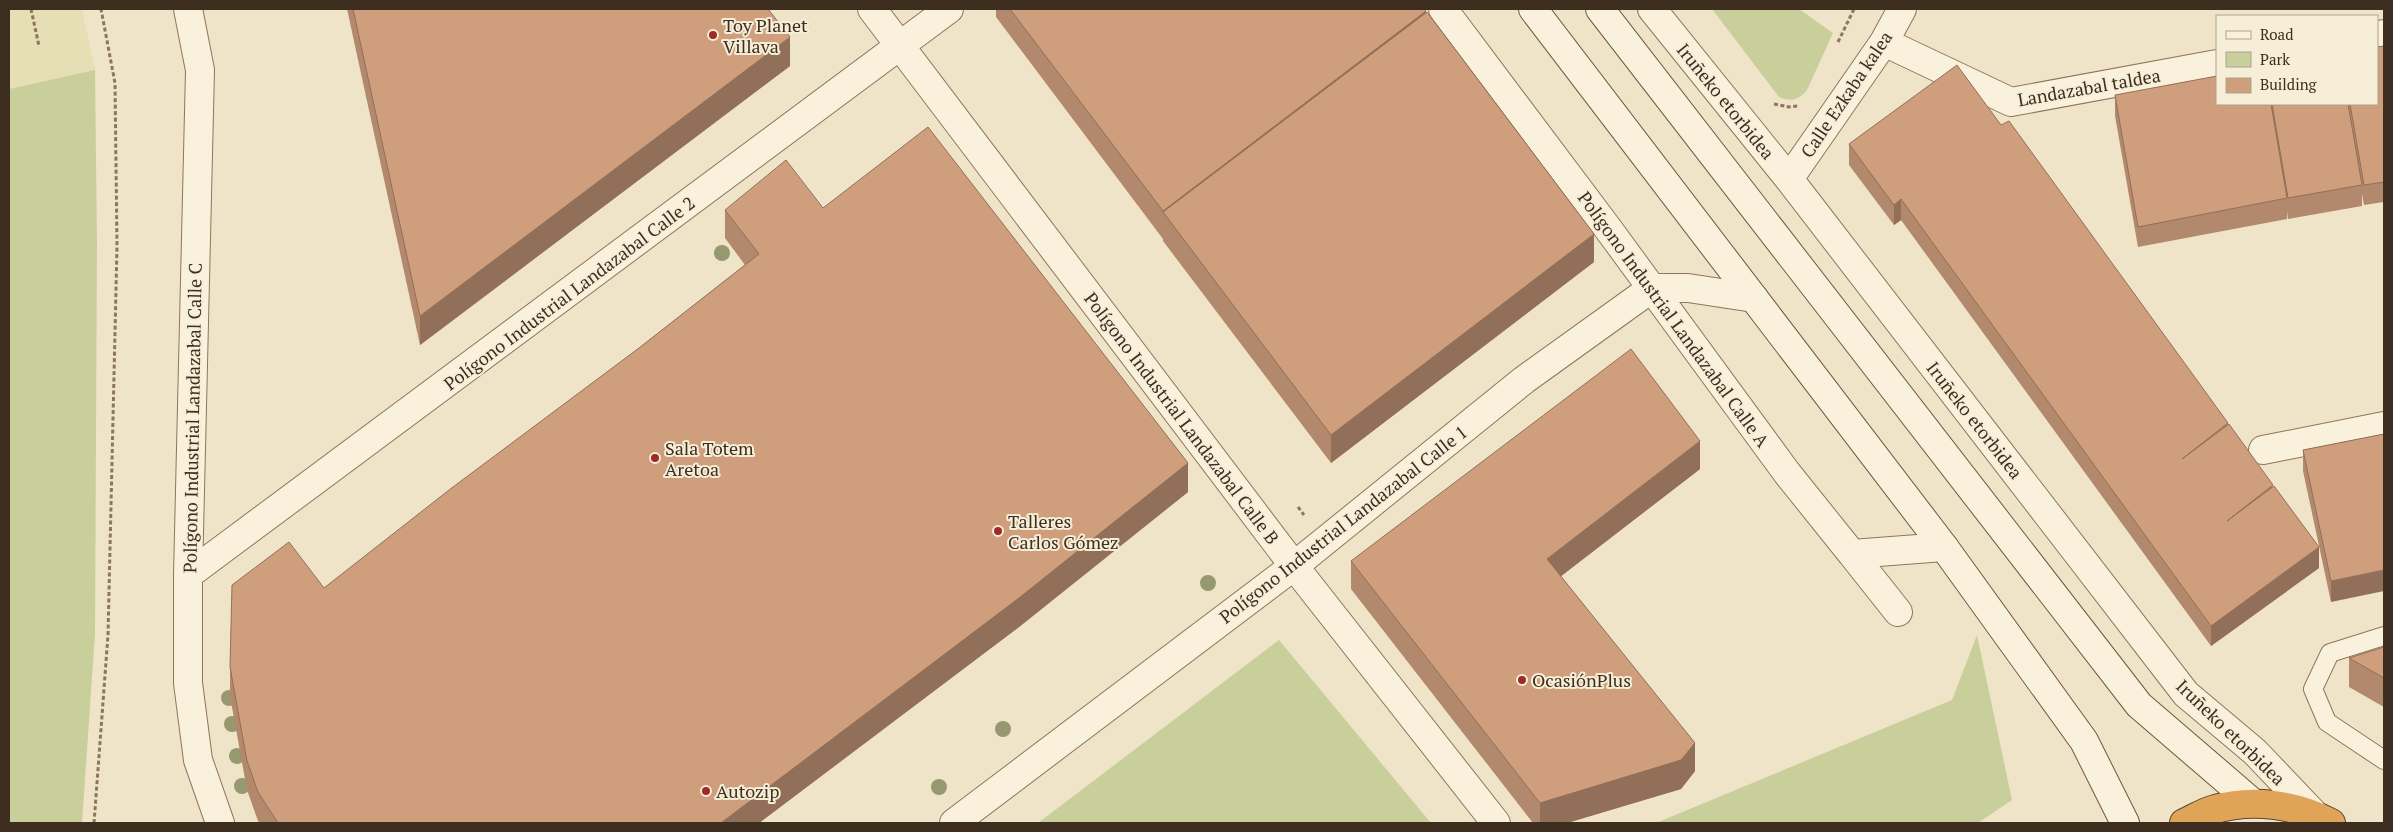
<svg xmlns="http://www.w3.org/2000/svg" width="2393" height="832" font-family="'PT Serif',serif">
  <rect width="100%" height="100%" fill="#f0e4c8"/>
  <path fill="#e6deb5" d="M9,9H82L95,70L9,89Z"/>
  <path fill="#c9cf9b" d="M1712,9H1799L1833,33L1807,90C1799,100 1791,102 1779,97Z
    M95,70L97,244L95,634L82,823H9V89Z
    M1977,635L2012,800L1978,823H1656L1952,700Z
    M1279,640L1431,823H1038Z"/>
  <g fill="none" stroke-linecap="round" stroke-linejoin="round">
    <defs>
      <path id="lane" d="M2384,636L2330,653L2313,689L2327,722L2384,760"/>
      <path id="street" d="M188,9L200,70L188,575V683L198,760L220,823
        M872,9L1294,566L1496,823
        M1443,9L1609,230L1787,473L1852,554L1944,547
        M1652,9L1789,179L2186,694L2255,752L2315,815
        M2377,35L2384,34
        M1884,42L2011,102L2217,64
        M1789,179L1884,42L1902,9
        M2263,450L2384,426
        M1852,554L1898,612
        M188,575L949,9
        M954,823L1294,566L1524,380L1652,288H1688L1754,298"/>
      <path id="secondary" d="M1533,9L1944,547L2084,741L2125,823
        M1600,9L2139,705L2253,803"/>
      <path id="highway" d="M2184,823C2193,819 2202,813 2212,810C2252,798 2295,804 2331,823"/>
    </defs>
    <use href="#lane" stroke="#8d765c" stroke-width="20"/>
    <use href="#street" stroke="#8d765c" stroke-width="30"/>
    <use href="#secondary" stroke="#6f573f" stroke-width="30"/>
    <use href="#highway" stroke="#5b4430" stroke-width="30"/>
    <path stroke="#8d765c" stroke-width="3" stroke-dasharray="4 2.5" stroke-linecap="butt" d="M31,9L39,46
      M1838,42L1854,9
      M1774,104L1789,107L1798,106
      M1298,507L1304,515
      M94,823L108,635L117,246L115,83L101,9"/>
    <use href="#lane" stroke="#faf1dc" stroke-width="18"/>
    <use href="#street" stroke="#faf1dc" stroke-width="28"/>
    <use href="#secondary" stroke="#faf1dc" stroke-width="28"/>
    <use href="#highway" stroke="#e0a458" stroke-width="28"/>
  </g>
  <g fill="#96986f">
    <circle cx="722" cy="253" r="8"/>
    <circle cx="1208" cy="583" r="8"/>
    <circle cx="229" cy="698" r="8"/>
    <circle cx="232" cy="724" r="8"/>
    <circle cx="1003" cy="729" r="8"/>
    <circle cx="237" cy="756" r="8"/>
    <circle cx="242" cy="786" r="8"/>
    <circle cx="939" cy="787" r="8"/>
  </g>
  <path fill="#b2896c" d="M347,9H768L790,66L420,345Z
    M996,9H1424L1426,13L1594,262L1331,463L1163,241V239L996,17Z
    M2384,46V202L2364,205L2362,194V206L2288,219L2287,211V219L2138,247L2115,116V95L2217,104H2377Z
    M2001,125L2228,425L2273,487L2319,568L2211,646L1901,220L1894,225L1849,165V144Z
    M823,208L1188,492L1019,627L759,823H260L258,821L247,790L230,696V667L324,588L639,348L745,265L725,238V210Z
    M2384,434L2331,602L2303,471V450Z
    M1700,469L1561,576L1695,771L1681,789L1567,823H1533L1351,589V561Z
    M2384,647V707L2349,687V658Z"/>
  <path fill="#916f58" d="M1426,11V39L1163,212V239V211Z
    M790,37V66L420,345V316Z
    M1901,199V220L1894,225V205Z
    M1594,234V262L1331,463V435Z
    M1700,441V469L1547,587V559Z
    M1188,463V492L1019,627L759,823H721Z
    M2319,547V568L2211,646V626Z
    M2384,570V591L2331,602V581Z
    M1695,743V771L1681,789L1567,823H1540V803Z"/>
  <path fill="#cf9f7d" stroke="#916f58" d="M353,9H768L790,37L420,316Z
    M1010,9H1424L1426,11L1163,211Z
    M1427,12L1594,234L1331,435L1163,212Z
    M2384,46V182L2364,185L2350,104H2377V47Z
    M1957,65L2001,125L2009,121L2228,423L2182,459L2229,424L2273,485L2227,521L2274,486L2319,547L2211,626L1901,199L1894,205L1849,144Z
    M2217,76V104H2271L2287,198L2138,227L2115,95Z
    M2272,104H2348L2362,185L2288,198Z
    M928,127L1188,463L1019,598L721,823H278L258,792L247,761L230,667L232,585L289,542L324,588L449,490L639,348L759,254L725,210L786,160L823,208Z
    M1631,349L1700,441L1547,559L1695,743L1681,760L1540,803L1351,561Z
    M2384,434V570L2331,581L2303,450Z
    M2384,647V678L2349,658Z"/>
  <g fill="#9e2a2b" stroke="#f7eed8" stroke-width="2">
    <circle cx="713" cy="35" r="5"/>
    <circle cx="655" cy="458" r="5"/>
    <circle cx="998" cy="531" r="5"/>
    <circle cx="1522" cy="680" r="5"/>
    <circle cx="706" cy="791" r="5"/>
  </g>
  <g text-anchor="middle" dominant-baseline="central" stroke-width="4" stroke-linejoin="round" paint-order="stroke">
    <g font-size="18" fill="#3d2e20" stroke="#f7eed8" text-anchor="start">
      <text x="723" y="25">Toy Planet<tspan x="723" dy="21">Villava</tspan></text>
      <text x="665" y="448">Sala Totem<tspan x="665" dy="21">Aretoa</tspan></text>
      <text x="1008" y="521">Talleres<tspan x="1008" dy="21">Carlos Gómez</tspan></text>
      <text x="1532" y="680">OcasiónPlus</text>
      <text x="716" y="791">Autozip</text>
    </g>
    <g font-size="18" fill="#3d2e20" stroke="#f7eed8">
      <text transform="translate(2089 87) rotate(-10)">Landazabal taldea</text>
      <text transform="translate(1846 94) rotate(-56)">Calle Ezkaba kalea</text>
      <text transform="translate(1726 101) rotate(51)">Iruñeko etorbidea</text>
      <text transform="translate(569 293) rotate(-37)">Polígono Industrial Landazabal Calle 2</text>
      <text transform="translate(1674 319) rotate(54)">Polígono Industrial Landazabal Calle A</text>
      <text transform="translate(192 418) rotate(-89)">Polígono Industrial Landazabal Calle C</text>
      <text transform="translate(1182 418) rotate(53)">Polígono Industrial Landazabal Calle B</text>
      <text transform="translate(1975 420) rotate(52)">Iruñeko etorbidea</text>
      <text transform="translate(1343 524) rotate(-38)">Polígono Industrial Landazabal Calle 1</text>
      <text transform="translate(2231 732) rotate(44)">Iruñeko etorbidea</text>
    </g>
  </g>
  <rect width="2393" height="832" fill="none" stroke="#3d2e20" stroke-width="20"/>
  <rect x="2216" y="15" width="162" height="90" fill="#f7eed8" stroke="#ada18e"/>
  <rect x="2226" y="31" width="25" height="8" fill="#faf1dc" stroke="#ada18e"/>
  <text x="2260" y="40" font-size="15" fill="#3d2e20">Road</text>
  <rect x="2226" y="52" width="25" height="15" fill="#c9cf9b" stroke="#ada18e"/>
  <text x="2260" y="65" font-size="15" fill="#3d2e20">Park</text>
  <rect x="2226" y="78" width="25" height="15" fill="#cf9f7d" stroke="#ada18e"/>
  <text x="2260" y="90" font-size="15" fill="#3d2e20">Building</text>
</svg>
